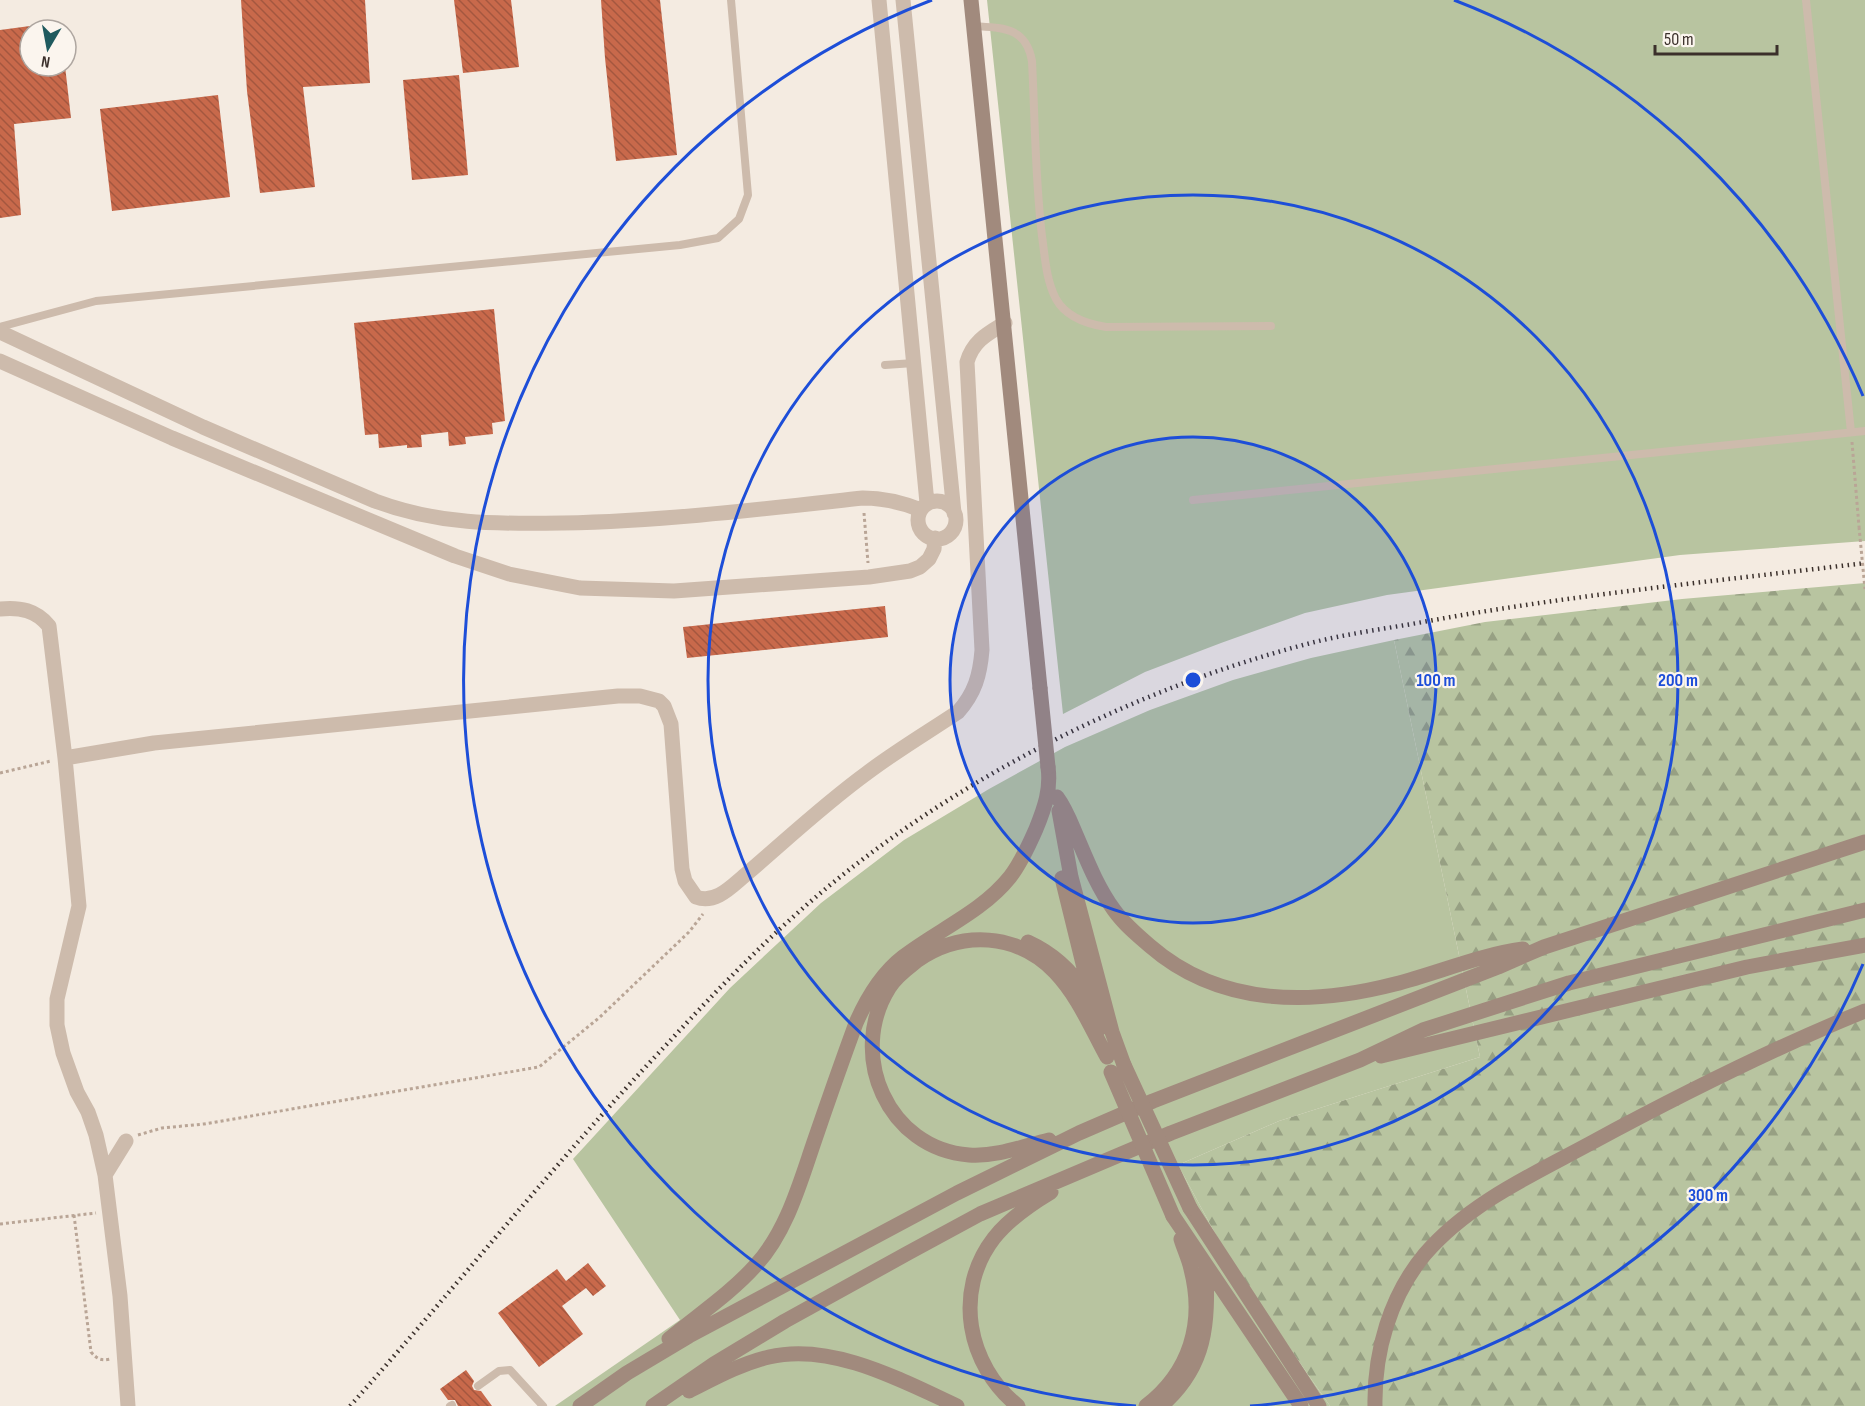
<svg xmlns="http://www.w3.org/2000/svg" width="1865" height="1406" font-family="'Sofia Sans Condensed',sans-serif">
  <defs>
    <pattern id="forest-firs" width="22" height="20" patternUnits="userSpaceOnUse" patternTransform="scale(1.5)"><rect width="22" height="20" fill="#b8c4a0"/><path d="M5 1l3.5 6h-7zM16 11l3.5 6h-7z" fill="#97a083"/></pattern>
    <pattern id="building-back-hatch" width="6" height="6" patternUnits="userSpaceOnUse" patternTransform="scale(1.5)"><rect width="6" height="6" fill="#c8694b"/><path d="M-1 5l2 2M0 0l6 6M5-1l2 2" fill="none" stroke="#a4573f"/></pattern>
  </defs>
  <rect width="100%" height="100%" fill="#f4ebe1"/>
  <path fill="#b8c4a0" d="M987,0H1865V541L1680,555L1387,595L1305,613L1221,643L1145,672L1063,714Z
    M1394,640L1480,1057L1279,1121L1178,1165L1235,1270L1330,1406H555L680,1320L573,1159L730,988L821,903L904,840L989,789L1065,747L1150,710L1233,680L1311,658Z"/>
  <path fill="url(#forest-firs)" d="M1865,583V1406H1330L1235,1270L1178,1165L1279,1121L1480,1057L1394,640L1485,622L1682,599Z"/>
  <path fill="url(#building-back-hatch)" d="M241,0H365L370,83L303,87L315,187L260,193L247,91Z
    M454,0H511L519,67L463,73Z
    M601,0H660L677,155L616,161L605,58Z
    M30,26V66H65L71,118L14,124L21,215L0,218V30Z
    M459,75L468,175L412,180L403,80Z
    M218,95L230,197L112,211L100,109Z
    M494,309L505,421L492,423L493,434L465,437L466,444L449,446L448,432L421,435L422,447L407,448V445L379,448L378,434L365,435L354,323Z
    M885,606L888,637L687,658L683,627Z
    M588,1263L606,1286L593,1296L586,1288L562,1306L583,1334L539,1367L498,1313L557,1269L566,1281Z
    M466,1370L474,1381L472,1386L474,1390L481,1391L492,1406H458L455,1400H448L440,1389Z"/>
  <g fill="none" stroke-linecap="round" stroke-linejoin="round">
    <path stroke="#b9a596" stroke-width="3" stroke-dasharray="3 3" stroke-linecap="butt" d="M1852,442L1859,527
      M864,513L868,563
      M0,773L51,761
      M138,1135L162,1128L204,1124L539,1067L600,1017L689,932L703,914
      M74,1215L91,1352C97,1359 101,1361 110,1359
      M0,1224L96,1213"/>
    <path stroke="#cdbbac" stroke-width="8" d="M1806,0L1851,432
      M974,26C1003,28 1026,27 1032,61C1035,119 1035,178 1042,236C1045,257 1046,280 1056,299C1066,317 1087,324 1106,327L1271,326
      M0,327L96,301L680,245L718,238L739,219L748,195L731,0
      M885,365L914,363
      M1193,500L1865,431
      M478,1386L499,1371L510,1370L543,1406
      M450,1406L452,1405"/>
    <path stroke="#cdbbac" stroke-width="15" d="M879,0L927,503
      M903,0L954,513
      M0,332L203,427L375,501C439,525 496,524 563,523C664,521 763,509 863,498C884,498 901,502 921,510
      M0,361L172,438L455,556L509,574L580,588L674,591L869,577L910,571L920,567L929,559L934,549L935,538
      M918 520a19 19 0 1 1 38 0a19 19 0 1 1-38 0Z
      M0,609C20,607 36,610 49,626L65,758L79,906L57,999V1025L63,1053L77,1092L88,1112L96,1135L105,1175
      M65,758L154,743L618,696H640L659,701L664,706L671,724L682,869L685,881L696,897C715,904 730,888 744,876C784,842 823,805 867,773C896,751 928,732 958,712C975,693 980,675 982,650L967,362C973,341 987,334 1005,323
      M126,1141L105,1175L120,1296L128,1406"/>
    <path stroke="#a18a7d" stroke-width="15" d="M971,0L1040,688
      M1057,797C1066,809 1071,823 1077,837C1088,863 1098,888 1114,910C1124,924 1137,935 1150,946C1219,1006 1310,1006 1395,984C1438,973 1479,955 1523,949
      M1059,811L1071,877L1112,1032L1124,1065
      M1062,878L1099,1029
      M1028,942C1052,953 1071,970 1085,992
      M1381,1056L1747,967L1865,945
      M1049,1140C1024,1146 996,1157 969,1155C888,1149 847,1055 889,988C896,976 908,968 918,960C962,930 1017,933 1055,972C1078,996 1091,1028 1107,1057
      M1190,1208L1319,1406
      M1173,1216L1301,1406
      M669,1339C698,1315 731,1293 756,1265C786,1232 799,1186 813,1145C827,1104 841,1064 856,1023C867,998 881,974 903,957C938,930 982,912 1010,877C1021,863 1029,845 1036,829C1045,807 1051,789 1048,767
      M689,1391C715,1378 740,1364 769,1357C831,1342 901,1380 957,1406
      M580,1406L627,1373L689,1336L957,1193L1079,1133L1153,1101L1498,967L1544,947L1865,842
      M653,1406L714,1364L785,1321L908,1253L980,1214L1171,1133L1360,1060L1423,1030L1569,983L1865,910
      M1018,1406C967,1365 953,1291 994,1238C1009,1219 1031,1204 1051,1192
      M1146,1406C1190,1372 1205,1323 1191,1269C1189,1259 1184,1249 1181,1239
      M1161,1406C1207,1366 1208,1324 1206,1267
      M1375,1406C1374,1352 1390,1296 1425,1254C1469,1203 1532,1175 1591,1143C1680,1095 1771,1049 1865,1011"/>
    <path stroke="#3b302b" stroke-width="4.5" stroke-dasharray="1.5 4.5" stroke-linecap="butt" d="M350,1406C457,1286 557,1160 668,1043C715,992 764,941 817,896C955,779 1131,690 1307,644C1344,634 1384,629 1423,622C1569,595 1718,581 1865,563"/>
    <path stroke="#b9a596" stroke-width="3" stroke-dasharray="3 3" stroke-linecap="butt" d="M1859,527L1865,589"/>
    <path stroke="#a18a7d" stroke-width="15" d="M1040,688L1048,767
      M1124,1065L1190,1208
      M1111,1072L1173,1216"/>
  </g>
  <circle cx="1193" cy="680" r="243" fill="#1d4ed8" fill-opacity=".12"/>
  <g fill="none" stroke="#1d4ed8" stroke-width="3">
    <circle cx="1193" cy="680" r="243"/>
    <circle cx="1193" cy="680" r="485"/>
    <path d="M1863 964A728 728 0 0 1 1250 1406M1136 1406A728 728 0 0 1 932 0M1454 0A728 728 0 0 1 1863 396"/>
  </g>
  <circle cx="1193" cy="680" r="9" fill="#1d4ed8" stroke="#fbf5ee" stroke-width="3"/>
  <g font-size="18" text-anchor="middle" font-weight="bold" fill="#1d4ed8" stroke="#fbf5ee" stroke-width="4.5" stroke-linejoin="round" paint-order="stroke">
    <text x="1436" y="686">100 m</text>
    <text x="1678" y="686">200 m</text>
    <text x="1708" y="1201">300 m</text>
  </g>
  <g transform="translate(48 48) rotate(190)"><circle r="28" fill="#fbf5ee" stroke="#aea6a0" stroke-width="1.5"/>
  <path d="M0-4.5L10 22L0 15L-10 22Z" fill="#1f5a5e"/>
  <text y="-9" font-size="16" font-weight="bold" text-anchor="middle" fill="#3b302b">N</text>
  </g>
  <path d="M1655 45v9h122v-9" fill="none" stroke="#3b302b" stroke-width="3"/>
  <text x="1664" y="45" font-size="18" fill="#3b302b" stroke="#fbf5ee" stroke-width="4.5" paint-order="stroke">50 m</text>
</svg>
